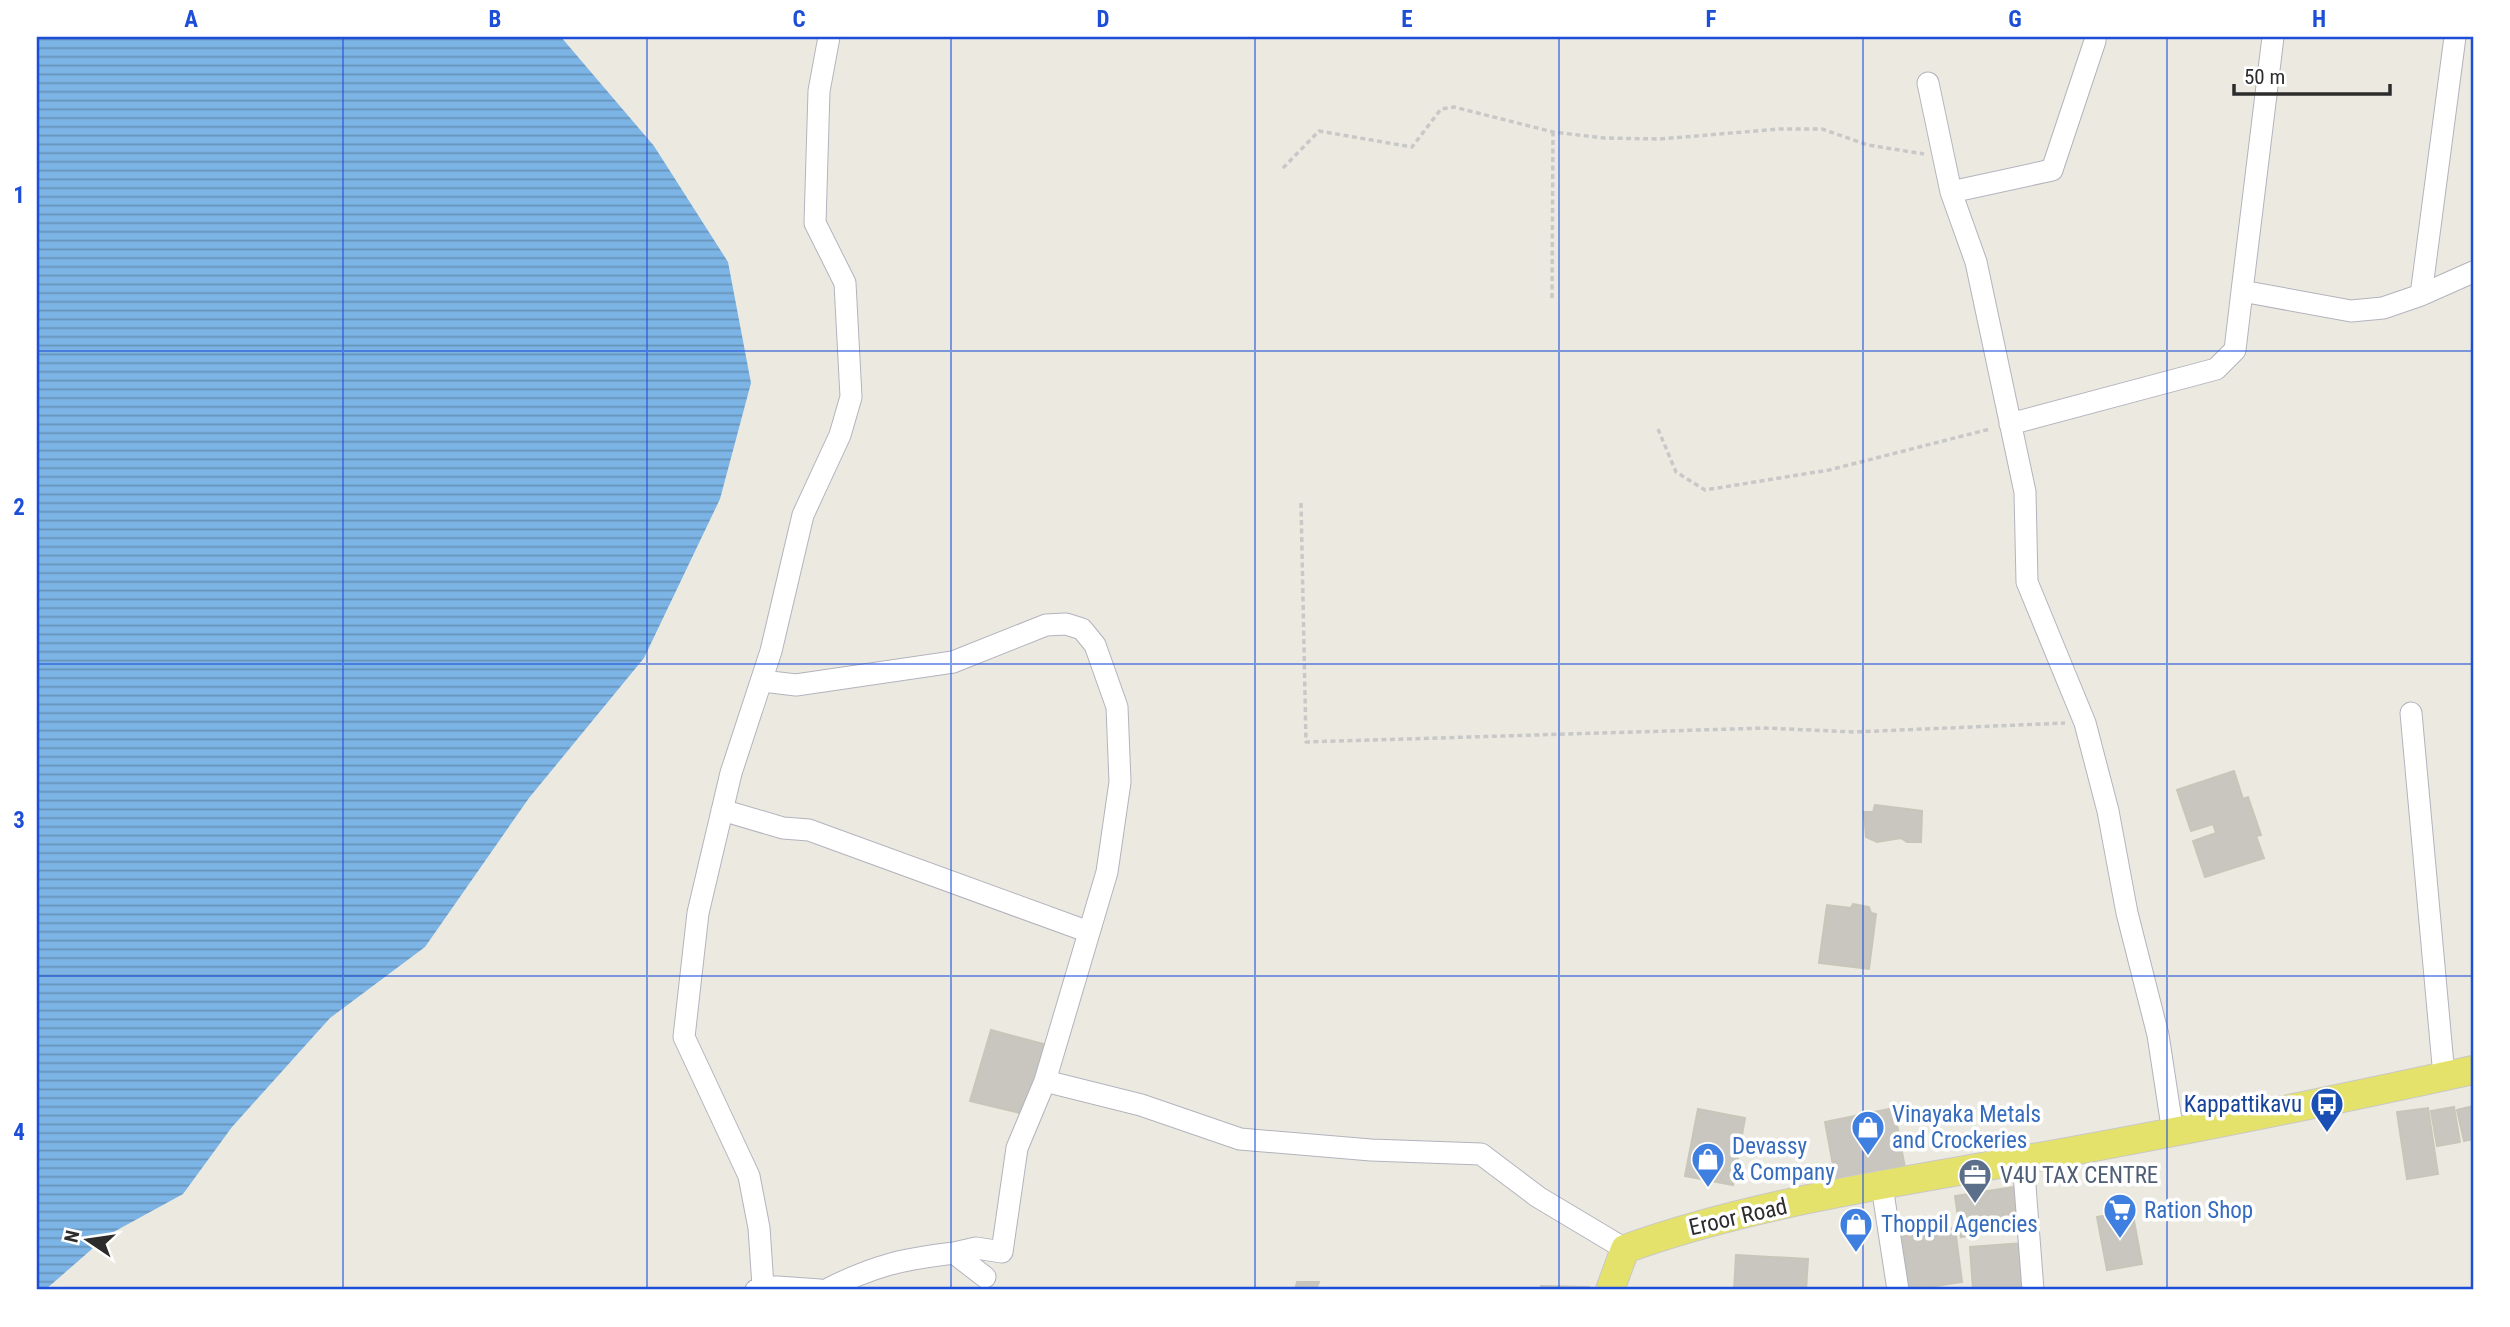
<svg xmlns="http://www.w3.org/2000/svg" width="2510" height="1327" font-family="'Roboto Condensed',sans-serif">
  <defs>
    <pattern id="water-rules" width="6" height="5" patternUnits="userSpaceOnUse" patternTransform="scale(1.75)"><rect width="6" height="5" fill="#7cb4e5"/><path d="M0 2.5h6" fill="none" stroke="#6693ba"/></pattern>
  </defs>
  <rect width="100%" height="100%" fill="#eceae0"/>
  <path fill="url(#water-rules)" d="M37,37H561L654,146L728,262L751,383L720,499L644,658L529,798L425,947L330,1018L232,1127L183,1194L108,1235L45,1290H37Z"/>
  <path fill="#c8c6bf" stroke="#c8c6b9" stroke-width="2" d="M2234,771L2243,799L2248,797L2261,835L2256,836L2264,858L2205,877L2193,841L2216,833L2213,824L2191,831L2177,790Z
    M1875,805L1922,811L1921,842H1907L1901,838L1877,842L1866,837L1864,812H1873Z
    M1853,904L1869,907L1871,913L1876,914L1869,969L1819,963L1827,905L1851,908Z
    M991,1030L1051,1046L1028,1115L970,1101Z
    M2473,1106V1139L2464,1141L2457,1110Z
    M2454,1107L2460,1142L2437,1146L2431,1111Z
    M1894,1108L1905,1168L1836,1181L1825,1122Z
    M2428,1108L2438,1174L2407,1179L2397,1112Z
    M1698,1109L1745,1118L1733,1185L1685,1176Z
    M2014,1187L2018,1219L1974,1225L1975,1235L1961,1237L1955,1196Z
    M2132,1210L2142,1264L2107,1270L2097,1217Z
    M1955,1228L1962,1282L1909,1290L1902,1236Z
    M2023,1243L2027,1290H1973L1970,1247Z
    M1736,1255L1808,1259L1806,1290H1734Z
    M1297,1282H1319L1316,1290H1295Z
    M1541,1286L1589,1287V1290H1541Z"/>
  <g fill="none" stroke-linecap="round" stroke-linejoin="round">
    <defs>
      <path id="minor" d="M1928,83L1951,192L1976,262L2025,492L2027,582L2085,723L2108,811L2127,913L2158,1035L2173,1133
        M1951,192L2052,170L2095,41
        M2242,291L2273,37
        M2421,295L2473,272
        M2010,424L2216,369L2235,350L2242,291L2351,311L2383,308L2421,295L2455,37
        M762,681L796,685L953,662L1046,625L1066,624L1082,629L1095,645L1117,707L1120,782L1107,872L1045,1081L1141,1105L1240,1139L1371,1150L1481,1154L1538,1197L1625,1249
        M2411,713L2444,1076
        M722,810L783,828L809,830L1089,932
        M2023,1160L2033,1290
        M1882,1186L1898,1290
        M954,1253L976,1248L1002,1252L1017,1148L1045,1081
        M763,1286L820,1290
        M756,1290L763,1286L759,1228L749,1176L684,1037L698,913L731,773L771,651L803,515L840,435L851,397L845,283L815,223L819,91L829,37
        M826,1290C873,1266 902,1259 954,1253L985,1277"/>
      <path id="major" d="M1610,1290L1625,1249C1755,1202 1897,1183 2033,1158C2180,1132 2327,1102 2473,1070"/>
    </defs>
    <use href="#minor" stroke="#b3b3be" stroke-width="23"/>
    <use href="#major" stroke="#c8c8c8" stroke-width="30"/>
    <path stroke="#c8c8c8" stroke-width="3.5" stroke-dasharray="5 3.5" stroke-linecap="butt" d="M1283,168L1319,131L1412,147L1441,109L1454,107L1553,132L1604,138L1660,139L1779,129H1822L1868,145L1924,154
      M1552,298L1553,132
      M1658,429L1676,472L1705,490L1829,470L1990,429
      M1301,503L1306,742L1765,728L1854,732L2065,723"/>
    <use href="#minor" stroke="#fff" stroke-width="21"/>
    <use href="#major" stroke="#e5e26c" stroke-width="28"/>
  </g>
  <path fill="none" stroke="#1d4ed8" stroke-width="2" stroke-opacity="0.55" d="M343,37V1290M647,37V1290M951,37V1290M1255,37V1290M1559,37V1290M1863,37V1290M2167,37V1290M37,351H2473M37,664H2473M37,976H2473"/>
  <defs>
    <symbol id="bus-pin" viewBox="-11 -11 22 30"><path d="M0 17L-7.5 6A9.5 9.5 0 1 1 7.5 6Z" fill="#1a4fb4" stroke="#fff"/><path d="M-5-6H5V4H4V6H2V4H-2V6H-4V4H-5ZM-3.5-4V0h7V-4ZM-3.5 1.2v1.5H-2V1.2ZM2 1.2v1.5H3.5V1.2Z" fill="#fff"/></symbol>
    <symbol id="shop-pin" viewBox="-11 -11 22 30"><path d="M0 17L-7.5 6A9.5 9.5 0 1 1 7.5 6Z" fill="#3f7fe0" stroke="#fff"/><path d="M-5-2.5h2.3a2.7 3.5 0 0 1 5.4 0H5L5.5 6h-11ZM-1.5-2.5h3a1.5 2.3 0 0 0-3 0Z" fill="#fff"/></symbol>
    <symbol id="office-pin" viewBox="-11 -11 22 30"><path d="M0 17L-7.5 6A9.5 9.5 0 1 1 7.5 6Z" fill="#5c6f8a" stroke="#fff"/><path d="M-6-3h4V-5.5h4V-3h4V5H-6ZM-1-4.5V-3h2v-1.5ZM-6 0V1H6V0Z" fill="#fff"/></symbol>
    <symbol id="supermarket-pin" viewBox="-11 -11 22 30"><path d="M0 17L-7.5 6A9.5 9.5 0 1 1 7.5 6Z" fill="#3f7fe0" stroke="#fff"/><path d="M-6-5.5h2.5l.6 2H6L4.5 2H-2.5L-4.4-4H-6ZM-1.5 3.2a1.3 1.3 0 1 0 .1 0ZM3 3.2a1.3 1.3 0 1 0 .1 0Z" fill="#fff"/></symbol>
  </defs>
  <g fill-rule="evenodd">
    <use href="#bus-pin" x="2308" y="1085" width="38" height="52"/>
    <use href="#shop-pin" x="1849" y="1108" width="38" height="52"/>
    <use href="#shop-pin" x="1689" y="1140" width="38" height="52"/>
    <use href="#office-pin" x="1956" y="1156" width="38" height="52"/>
    <use href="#supermarket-pin" x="2101" y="1191" width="38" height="52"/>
    <use href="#shop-pin" x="1837" y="1205" width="38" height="52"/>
  </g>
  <g text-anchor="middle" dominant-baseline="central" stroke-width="7" stroke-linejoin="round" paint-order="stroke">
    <g font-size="23" fill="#164399" stroke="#fff" text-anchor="end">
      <text x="2302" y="1104">Kappattikavu</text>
    </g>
    <g font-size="23" fill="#366cbe" stroke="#fff" text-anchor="start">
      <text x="1892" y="1114">Vinayaka Metals<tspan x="1892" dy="26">and Crockeries</tspan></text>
      <text x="1732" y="1146">Devassy<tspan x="1732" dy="26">&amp; Company</tspan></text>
      <text x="2144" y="1210">Ration Shop</text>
      <text x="1881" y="1224">Thoppil Agencies</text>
    </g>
    <g font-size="23" fill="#4e5e75" stroke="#fff" text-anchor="start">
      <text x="2000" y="1175">V4U TAX CENTRE</text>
    </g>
    <g font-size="23" fill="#2c2c2c" stroke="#fff">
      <text transform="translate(1738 1217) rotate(-13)">Eroor Road</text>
    </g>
  </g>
  <rect width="2510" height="1327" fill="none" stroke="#ffffff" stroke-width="77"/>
  <g transform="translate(88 1240) rotate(283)" stroke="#ffffff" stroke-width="5" paint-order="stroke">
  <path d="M0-5L12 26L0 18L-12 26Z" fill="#2c2c2c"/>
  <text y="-10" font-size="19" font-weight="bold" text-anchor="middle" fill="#2c2c2c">N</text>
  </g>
  <path d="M2234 84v10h156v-10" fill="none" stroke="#2c2c2c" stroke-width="3.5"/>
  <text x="2244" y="84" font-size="21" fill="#2c2c2c" stroke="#ffffff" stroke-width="5" paint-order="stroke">50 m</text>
  <rect x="38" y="38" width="2434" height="1250" fill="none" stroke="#1d4ed8" stroke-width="2.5"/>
  <g font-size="23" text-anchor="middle" font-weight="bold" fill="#1d4ed8">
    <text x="191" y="27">A</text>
    <text x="495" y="27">B</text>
    <text x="799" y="27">C</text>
    <text x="1103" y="27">D</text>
    <text x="1407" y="27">E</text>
    <text x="1711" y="27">F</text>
    <text x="2015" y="27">G</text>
    <text x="2319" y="27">H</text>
    <text x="19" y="203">1</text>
    <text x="19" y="515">2</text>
    <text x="19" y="828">3</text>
    <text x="19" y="1140">4</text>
  </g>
</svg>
